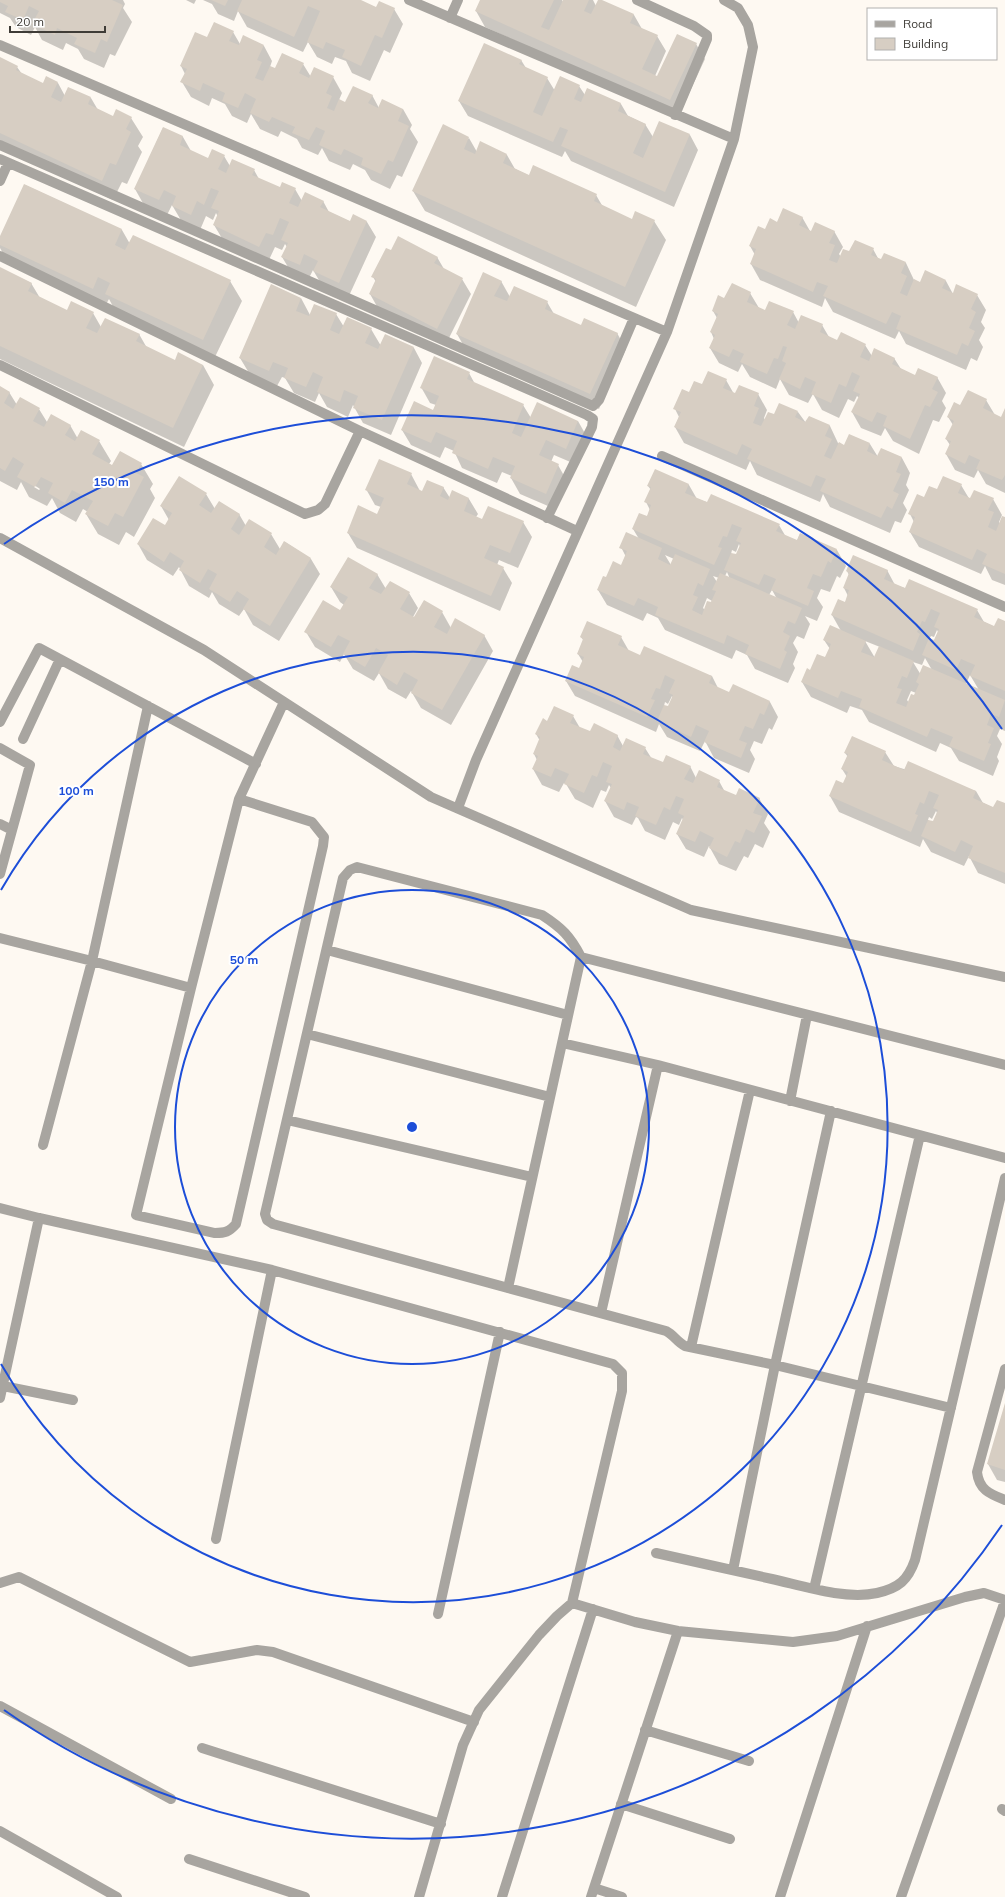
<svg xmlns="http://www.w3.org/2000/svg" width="1005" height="1897" font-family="Mulish,sans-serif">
  <rect width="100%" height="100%" fill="#fef9f2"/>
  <path fill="#0003" fill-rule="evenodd" d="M0,0H123L125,4L123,8L132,22L115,56L110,54L104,68L84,59L78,49L66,43L63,50L42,40L35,27L31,35L16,27L10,18L0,13Z
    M186,0H196L194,4Z
    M203,0H358L377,8L394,9L403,24L390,53L384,50L370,81L352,73L346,61L335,57L332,64L317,57L308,42L303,52L247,27L238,11L234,21L218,14L212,4Z
    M481,0H562L563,2L564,0H593L596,6L600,0L634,15L642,29L657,36L666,51L655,76L658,77L696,44L705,59L679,115L485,27L476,11Z
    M233,32L240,44L264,46L272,61L270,67L275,70L303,64L311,77H333L342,93L339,100L345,103L372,95L379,108L403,109L412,125L410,129L418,142L402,177L397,175L390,189L371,180L365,170L353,164L350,170L329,161L322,148L318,155L302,148L297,139L281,131L278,137L260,129L251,114L247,123L232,116L225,104L212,98L209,106L191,97L182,82L185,74L181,66L207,39Z
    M0,58L17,67L22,74L43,84L58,83L65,96L91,98L98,110L114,118H131L143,137L138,146L142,152L127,184L122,182L113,200L0,147Z
    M521,60L526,68L547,78L555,91L579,86L585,95L587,90L621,104L628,116L645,124L653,137L690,135L698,150L674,207L571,161L565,151L562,157L468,116L459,101Z
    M163,128L183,137L191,151L208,159L224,156L230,166L254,170L259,179L281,189H295L302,201H323L329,212L351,222L354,216L367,222L376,237L348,298L323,287L313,270L308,280L291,272L282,257L287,247L285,244L282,250L275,247L268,262L223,240L214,225L218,217L216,213L213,220L206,216L200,230L182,222L172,205L167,215L144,205L135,189Z
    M469,138L477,152L507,155L515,169L530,176L596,195L603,207L632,220L654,221L666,240L636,307L425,211L413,191Z
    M25,185L122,230L130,244L230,281L242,301L214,359L117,314L109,299L104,308L9,264L0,248V239Z
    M802,217L810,231H834L843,247L839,254L841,257L850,253L873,249L879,260L882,261L885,254L906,263L914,280L921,283L925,272L946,281L953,294L977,295L986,310L981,322L985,328L979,340L983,347L977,361L971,358L966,370L906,344L899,331L895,339L833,312L825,298L822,307L760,280L751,264L755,255L750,246L765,231L778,223Z
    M391,252L437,257L444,269L462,279L471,294L446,344L379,310L370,294L376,282L373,277Z
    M0,268L31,283L40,298L67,311L93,313L101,327L139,334L147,348L175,362L203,365L214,385L184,447L0,359Z
    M501,281L510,297L547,302L554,314L582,327L617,333L626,349L599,409L466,350L457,334Z
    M750,293L759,308L766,311L793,312L799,323L822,325L829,337L838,341L865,345L872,356L894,358L901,369L915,376L937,377L946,393L942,401L946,408L939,422L933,420L919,454L893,441L885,428L881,436L861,428L852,412L859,398L857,396L854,402L848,399L839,418L822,410L813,394L808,403L789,395L780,379L776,389L750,377L742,364L738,372L719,363L710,348L714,339L711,332L717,318L713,311L725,300Z
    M301,298L310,315L336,314L344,327L371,329L381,346L414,348L422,363L391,435L363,423L353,405L348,417L327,407L319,393L315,402L294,393L285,378L282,377L277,386L249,373L240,358Z
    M469,373L475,384L523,405L531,418L578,421L587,437L575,464L554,455L551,462L558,465L567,481L555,509L520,494L511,478L512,476L502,472L497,483L462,468L454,451L445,447L440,458L411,445L402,430L433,411L436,405L430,403L421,387Z
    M726,380L734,394H758L767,410L764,418L765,420L775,416L798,412L806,423L809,417L830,426L838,443L845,446L870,444L878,457L902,458L910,473L906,485L909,490L903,503L907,510L901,523L895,521L890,533L830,507L823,494L820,502L757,475L750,461L746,470L684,443L675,427L679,417L675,409L690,393L703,386Z
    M0,387L9,392L17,405L39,409L47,422L70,425L78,439L99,441L111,461L109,464L113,466L141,464L153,484L150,489L155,498L134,537L126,532L119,545L98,534L86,514L88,512L83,509L76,522L60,513L52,498L47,506L29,497L21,482L17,490L0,481ZM34,485L40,489L39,490L34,487Z
    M986,400L995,415L1002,418L1005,411V493L986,484L978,470L974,478L955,470L946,454L950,445L946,439L953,425L948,417L961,406Z
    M655,471L689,485L697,499L779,525L786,537L797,541L800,534L837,550L846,566L840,578L837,576L830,592L821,589L817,598L823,607L817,621L805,616L810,624L804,639L797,636L793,643L798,652L793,664L795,668L788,683L755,669L747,655L736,650L732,659L665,630L658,618L647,613L643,621L607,605L598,590L607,578L622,566L626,557L621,547L639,539L633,529L647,517L650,510L646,502L651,490L648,486ZM739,544L740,547L736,556L731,554L732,550L736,552ZM665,555L674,559L671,565ZM727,572L730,579L725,576ZM713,576L719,578L717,582ZM772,590L777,599L769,595ZM707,598L712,601L705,610L703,608Z
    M411,474L420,491L423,492L443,487L450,498L453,492L469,499L478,514L476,517L483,520L523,522L532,537L518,568L499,560L497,565L503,568L512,583L500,611L357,548L348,533L378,515L381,507L375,505L366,489Z
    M961,485L970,500L993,499L1002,515L999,522L1000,524L1005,518V585L992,580L985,566L981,574L919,547L910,532L914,522L910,514L925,498L937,490Z
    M206,494L215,509L239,514L246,526L271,534L280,549L285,542L311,559L320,574L279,641L253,625L244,609L239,616L219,604L212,592L209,598L189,586L179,567L173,576L147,560L138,544L165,526L169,520L161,506Z
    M887,570L895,585L977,610L984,622L995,627L1005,622V731L1000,729L997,736L1002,744L997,757L999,761L993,776L959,761L951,748L940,743L936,752L869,722L862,710L850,706L847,713L811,697L802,682L825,658L830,649L824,640L841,631L832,615L845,603L848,596L844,588L849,575L847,571ZM937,630L938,632L934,641L929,639L931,636L934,637ZM865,641L880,647L875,658ZM925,658L932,670L921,675L913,662L922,665ZM970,675L979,690L966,684ZM911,691L916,693L909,703L907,700Z
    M377,574L386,589L409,593L418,608L413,617L442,612L451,628L484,635L493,651L451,725L421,708L411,691L406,699L388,689L379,673L374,681L353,669L344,654L340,662L315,647L306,632L341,611L344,605L340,602L331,587Z
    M581,637H621L629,651L640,656L712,676L718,688L730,693L770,702L778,717L772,730L769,728L762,744L754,741L750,750L755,759L749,773L714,758L705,741L700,751L667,737L659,724L656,732L575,696L566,681L580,669L583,662L578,654L584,641ZM672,696L673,698L669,708L664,706L665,702L668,704Z
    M573,716L580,728L591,733L617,735L623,746L645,748L652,759L663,764L690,766L696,778L719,781L725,792L736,797L759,798L768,814L764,823L770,832L763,848L755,844L748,858L744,856L736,871L719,864L709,846L704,857L686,849L677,834L683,820L682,818L679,825L673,822L665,840L645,831L638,818L636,817L632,825L614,817L605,801L611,788L609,785L606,792L601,790L593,808L575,799L566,784L564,783L559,792L542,785L533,769L537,760L534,754L540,741L536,734L548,722Z
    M885,752L894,766L976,791L983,803L994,808L1005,805V884L978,873L969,856L964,866L931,852L923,839L920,847L839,812L830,796L844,784L847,777L842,769L848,757L845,753ZM936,811L937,813L933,823L928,820L929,817L932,819Z
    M1005,1405V1482L997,1480L988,1464Z"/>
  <path fill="#d7cec3" d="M0,0H112L123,5L107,42L101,39L95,53L74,44L77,38L57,28L55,35L32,24L39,11L29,6L23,20L5,12L8,6L0,2Z
    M211,0H228L225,6Z
    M242,0H361L376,7L379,1L395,8L382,38L375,35L361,66L342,57L345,50L326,42L323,49L307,42L320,11L308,6L294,37L237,11Z
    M480,0H554L541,27L549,30L563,0H589L584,11L591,14L598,0H602L634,14L630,23L658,35L642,69L657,76L677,34L697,43L670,100L475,11Z
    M214,22L234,31L229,41L239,45L243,35L264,45L257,60L262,62L255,78L263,81L270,66L275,68L282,53L304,63L299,73L309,78L314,67L334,76L326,93L332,96L327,108L334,111L339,99L345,102L353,86L373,95L368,103L378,108L382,99L403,109L398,121L409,126L393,162L388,160L381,174L361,165L363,158L344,149L341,155L319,145L325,131L316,127L309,140L292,133L295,127L272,117L269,122L250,113L256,99L245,93L238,108L222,101L225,93L203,83L200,91L180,82L187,69L180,66L195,32L207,37Z
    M484,43L522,60L519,64L548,77L533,112L542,116L560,76L580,85L574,99L581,102L587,88L621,103L618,111L646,124L633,153L643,158L659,121L690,134L665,192L561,146L568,130L560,127L553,142L458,101Z
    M0,57L18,66L16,70L43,83L46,76L58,82L51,97L61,102L68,87L91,97L88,104L113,116L116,109L132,117L126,129L131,132L116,165L110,163L102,181L0,133Z
    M443,124L469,137L464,149L475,154L480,141L507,154L503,163L529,175L533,165L597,194L594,201L632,219L635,211L655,220L625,287L412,191Z
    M163,127L183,136L180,145L208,158L212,149L225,155L218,169L226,173L232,159L255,169L252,175L280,187L282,182L296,188L289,203L298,207L305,192L324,201L320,207L350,221L353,214L367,221L339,283L313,271L318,261L304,254L300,265L281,257L288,243L281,240L289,222L280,218L273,235L266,233L259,247L213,225L219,211L211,208L219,191L211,188L204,205L197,201L191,215L172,206L176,196L164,190L159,200L134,189Z
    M24,184L122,229L115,245L125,250L133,235L231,280L203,340L105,294L110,283L98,277L93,289L0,245V236Z
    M783,208L803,217L799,225L811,231L815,222L835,231L829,243L835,245L829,260L837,263L843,249L849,251L855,240L874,248L871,255L881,259L884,253L906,262L901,273L907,276L900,293L907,296L914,279L920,282L925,270L946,280L942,288L953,293L956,284L978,294L971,309L976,312L969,328L975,331L968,346L962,343L957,355L896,329L901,316L892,312L886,324L823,296L828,286L817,282L813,292L750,264L756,249L749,246L758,226L765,229L770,218L777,222Z
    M398,236L438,257L434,263L463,278L437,329L369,294L376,279L371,277L386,248L391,250Z
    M0,267L32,283L28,291L67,310L71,301L94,312L86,328L97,333L105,318L140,334L136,341L175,360L178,352L203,365L173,428L0,346Z
    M483,272L502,281L494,296L507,301L514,286L548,301L545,309L581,325L584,318L618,333L590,394L456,334Z
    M732,283L751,292L747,302L765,310L769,301L794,311L787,325L795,329L801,315L823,324L820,332L837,340L841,332L866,344L860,357L869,361L874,348L895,358L892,364L915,375L918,368L938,377L932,389L938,392L930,407L925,405L910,439L883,426L887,416L877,412L872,422L851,412L860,394L853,391L860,376L852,372L846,387L839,384L831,403L811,394L816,382L805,377L800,389L779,379L786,363L782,361L787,347L783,346L778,359L774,358L767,374L740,362L744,354L733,349L729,357L709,348L715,335L710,332L718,314L712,311L718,295L724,298Z
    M271,284L301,298L296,311L309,316L314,304L337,313L330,330L339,334L347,317L372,328L365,343L378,349L385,334L414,347L382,420L353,408L358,396L344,390L340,402L317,392L323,377L313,372L306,387L284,378L288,368L273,362L269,371L239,358Z
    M434,356L470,372L467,379L524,404L512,433L521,437L537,402L578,421L566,449L546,440L539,455L559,464L546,494L510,478L515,466L493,457L488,469L452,453L457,441L436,432L431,443L401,430L414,401L433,410L439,396L420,388Z
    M708,371L727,379L723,388L735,393L739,385L759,393L754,406L759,408L753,423L761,426L768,412L774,414L779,403L798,411L795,417L805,422L809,416L830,425L825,436L832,439L824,456L831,459L839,442L844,445L849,434L870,443L867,451L877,456L881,448L902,457L896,472L901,474L893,491L899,494L892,509L887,506L881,518L820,491L826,479L816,475L811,487L747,459L752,449L742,444L737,455L674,427L681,412L673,409L682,389L689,392L694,381L702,384Z
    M0,386L10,392L4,403L13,409L20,397L40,408L33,421L44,427L51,414L71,425L65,435L75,441L81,430L100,440L92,454L112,465L120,451L142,463L136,473L144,477L123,517L115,513L108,526L85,514L93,501L72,490L65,503L48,493L53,483L41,477L35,487L17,477L24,464L13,457L5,471L0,468Z
    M968,390L987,399L983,408L1001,417L1005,408V475L1002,480L976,469L980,460L969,455L965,464L945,454L951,441L945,439L954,421L947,417L954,402L960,405Z
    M379,459L412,473L407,484L422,491L427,480L444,487L440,496L448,500L452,490L469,498L464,511L482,519L488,506L524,521L510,553L490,545L484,558L504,567L491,596L347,533L358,505L377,514L384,498L365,490Z
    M655,469L689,484L685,493L707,502L711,494L780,524L776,531L797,540L800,533L837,549L831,563L828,561L821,577L813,574L807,588L814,591L808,606L771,590L776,579L764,574L759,585L724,570L731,553L736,554L741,543L736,541L742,528L732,524L727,537L723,536L718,547L722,548L714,565L632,529L639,513L647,516L651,505L644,502L651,487L647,486Z
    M179,476L207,493L199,505L211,513L219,501L240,514L231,529L239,535L249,519L272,533L264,547L276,555L284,541L311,558L270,626L243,609L249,599L237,591L230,602L209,589L217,574L208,569L200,583L179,570L184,561L170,552L164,562L137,544L153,518L165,525L172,513L160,506Z
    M943,476L962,484L958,493L970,498L974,490L994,498L988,510L994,512L988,527L996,531L1002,516L1005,517V574L982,564L987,554L977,549L972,560L909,532L915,517L908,514L917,494L924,497L929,486L937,489Z
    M626,532L662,548L658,559L670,565L675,554L710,569L703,586L698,583L693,595L698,597L692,610L702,615L707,601L711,602L716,591L712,590L720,573L802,608L795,624L788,621L783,632L790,636L784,650L787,652L780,669L745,654L749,645L727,635L724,644L655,615L658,607L638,598L634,606L597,590L603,576L606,577L613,561L621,565L627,551L619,548Z
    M853,555L888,570L884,579L905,588L909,579L978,609L974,617L994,626L998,618L1005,621V691L970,676L975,665L961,659L956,670L922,655L929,638L934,640L939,629L934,627L940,613L931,609L925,622L922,621L917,632L920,634L913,651L831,615L838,599L845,602L849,590L843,588L849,573L846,571Z
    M348,557L378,574L369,588L381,594L390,581L410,592L400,609L414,617L424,600L443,611L434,627L447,634L455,618L485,635L442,710L411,693L418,680L404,672L397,685L378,673L388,655L376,648L365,667L343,654L350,641L338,635L331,647L304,632L323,600L340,610L348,597L330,587Z
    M587,621L622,636L618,645L640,655L644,646L712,676L709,683L729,692L733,684L770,701L764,715L760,713L753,729L745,726L739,740L747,743L741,758L704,742L709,731L696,725L691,737L657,721L664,705L668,706L673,695L669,693L675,680L665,675L660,689L656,688L651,699L655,700L647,717L565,681L572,665L579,668L584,657L577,654L583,639L580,637Z
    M830,625L866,641L861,652L874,657L879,646L914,661L907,678L902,676L897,688L902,689L896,703L906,707L911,694L914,695L919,684L916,682L923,665L1005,700L999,717L991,714L987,725L994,728L988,743L991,744L984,761L949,746L953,737L931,728L927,737L859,707L862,699L841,691L838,698L801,682L807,668L810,670L817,654L825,657L831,644L823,640Z
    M554,706L574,715L570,723L590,731L594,723L618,735L613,747L620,751L626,738L646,747L643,754L663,762L666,755L691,766L684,779L693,783L699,770L720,780L717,787L736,795L739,788L760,798L753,813L762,816L754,833L746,829L740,843L735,841L727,857L709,848L714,838L700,831L695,842L676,834L684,816L678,813L684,799L676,796L670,810L664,807L656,825L635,816L639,807L627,802L624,810L604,801L612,784L606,782L612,766L603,762L597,777L592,775L584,793L564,784L569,774L555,768L551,777L532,769L538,756L533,754L540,737L535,734L543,718L547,721Z
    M852,736L886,751L882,760L904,770L908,761L976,791L973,798L993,807L997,800L1005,803V873L968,858L973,846L961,840L955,852L921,836L928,820L933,821L938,810L933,808L939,795L929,791L924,804L920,802L915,814L918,815L911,832L829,796L836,780L843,783L848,772L841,769L848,754L844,753Z
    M1005,1403V1470L987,1464Z"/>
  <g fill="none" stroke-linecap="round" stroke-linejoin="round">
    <path stroke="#a8a5a0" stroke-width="10" d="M409,0L734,139
      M637,0L694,26L707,35V39L675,115
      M450,18L458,0
      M0,45L667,332
      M0,145L593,406L599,400L634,318
      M0,159L587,415L593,419L592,427L547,518
      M0,181L8,163
      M0,256L360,431L577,531
      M0,365L305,514L318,510L325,504L360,431
      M662,456L1005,607
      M0,538L204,650L431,797L691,910L1005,977
      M148,706L92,961L191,988L239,799L284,702
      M0,722L39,648L256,764
      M23,739L60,659
      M0,748L30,765L0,874
      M458,808L476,760L667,332L734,139L753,47L748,25L738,8L724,0
      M0,824L12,830
      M0,938L92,961L43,1145
      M327,950L568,1015
      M581,957L1005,1065
      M191,988L136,1215L215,1233C225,1233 229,1232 236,1224L323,846L324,837L312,822L239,799
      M307,1034L550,1097
      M562,1043L658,1065L1005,1158
      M790,1101L807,1015
      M287,1120L532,1177
      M0,1208L39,1218L272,1270L613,1364L622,1373V1391L572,1603L557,1616L539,1635L479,1710L463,1745L419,1897
      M508,1288L581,957C570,936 562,928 542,915L357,867L350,870L343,878L265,1214L267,1220L273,1224L666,1331C674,1335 677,1342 685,1346L775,1365L951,1408
      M601,1313L658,1065
      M691,1347L750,1090
      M1005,1369L977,1472C979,1490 990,1494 1005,1500
      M3,1386L73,1400
      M0,1398L39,1218
      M216,1539L272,1270
      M656,1553C695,1562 733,1570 772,1579C803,1586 845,1600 877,1593C899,1588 908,1580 915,1560L1005,1178
      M733,1570L775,1365L831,1111
      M0,1583L19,1577L190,1662L257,1650L273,1652L474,1722
      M814,1589L920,1135
      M572,1603L635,1622L678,1631L793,1642L837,1636L965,1597L984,1593L1005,1600
      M438,1614L500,1332
      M0,1706L171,1799
      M645,1730L749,1761
      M202,1748L441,1824
      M621,1804L730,1839
      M1002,1809L1005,1811
      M0,1831L117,1897
      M189,1859L305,1897
      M594,1888L622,1897
      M502,1897L593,1609
      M591,1897L678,1631
      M780,1897L867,1626
      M901,1897L1005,1601"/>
  </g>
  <g fill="none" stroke="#1d4ed8" stroke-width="2">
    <circle cx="412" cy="1127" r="237"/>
    <path d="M1 890A475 475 0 1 1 1 1364"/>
    <path d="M1002 1525A712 712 0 0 1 4 1710M4 544A712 712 0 0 1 1002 729"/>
  </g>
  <circle cx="412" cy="1127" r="6" fill="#1d4ed8" stroke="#fff" stroke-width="2"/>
  <g font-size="12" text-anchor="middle" font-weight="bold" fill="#1d4ed8" stroke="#fff" stroke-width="4" stroke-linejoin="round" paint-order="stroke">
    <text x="111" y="486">150 m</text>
    <text x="76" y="795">100 m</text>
    <text x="244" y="964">50 m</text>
  </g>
  <rect x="867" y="8" width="130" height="52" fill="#ffffff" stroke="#b2b1af"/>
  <rect x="875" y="21" width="20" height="6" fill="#a8a5a0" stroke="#b2b1af"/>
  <text x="903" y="28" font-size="12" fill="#3f3c37">Road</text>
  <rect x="875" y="38" width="20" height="12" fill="#d7cec3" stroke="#b2b1af"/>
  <text x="903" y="48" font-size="12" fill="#3f3c37">Building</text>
  <path d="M10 26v6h95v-6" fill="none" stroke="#3f3c37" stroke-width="2"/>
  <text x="16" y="26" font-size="12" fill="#3f3c37" stroke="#ffffff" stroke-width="3" paint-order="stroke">20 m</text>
</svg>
